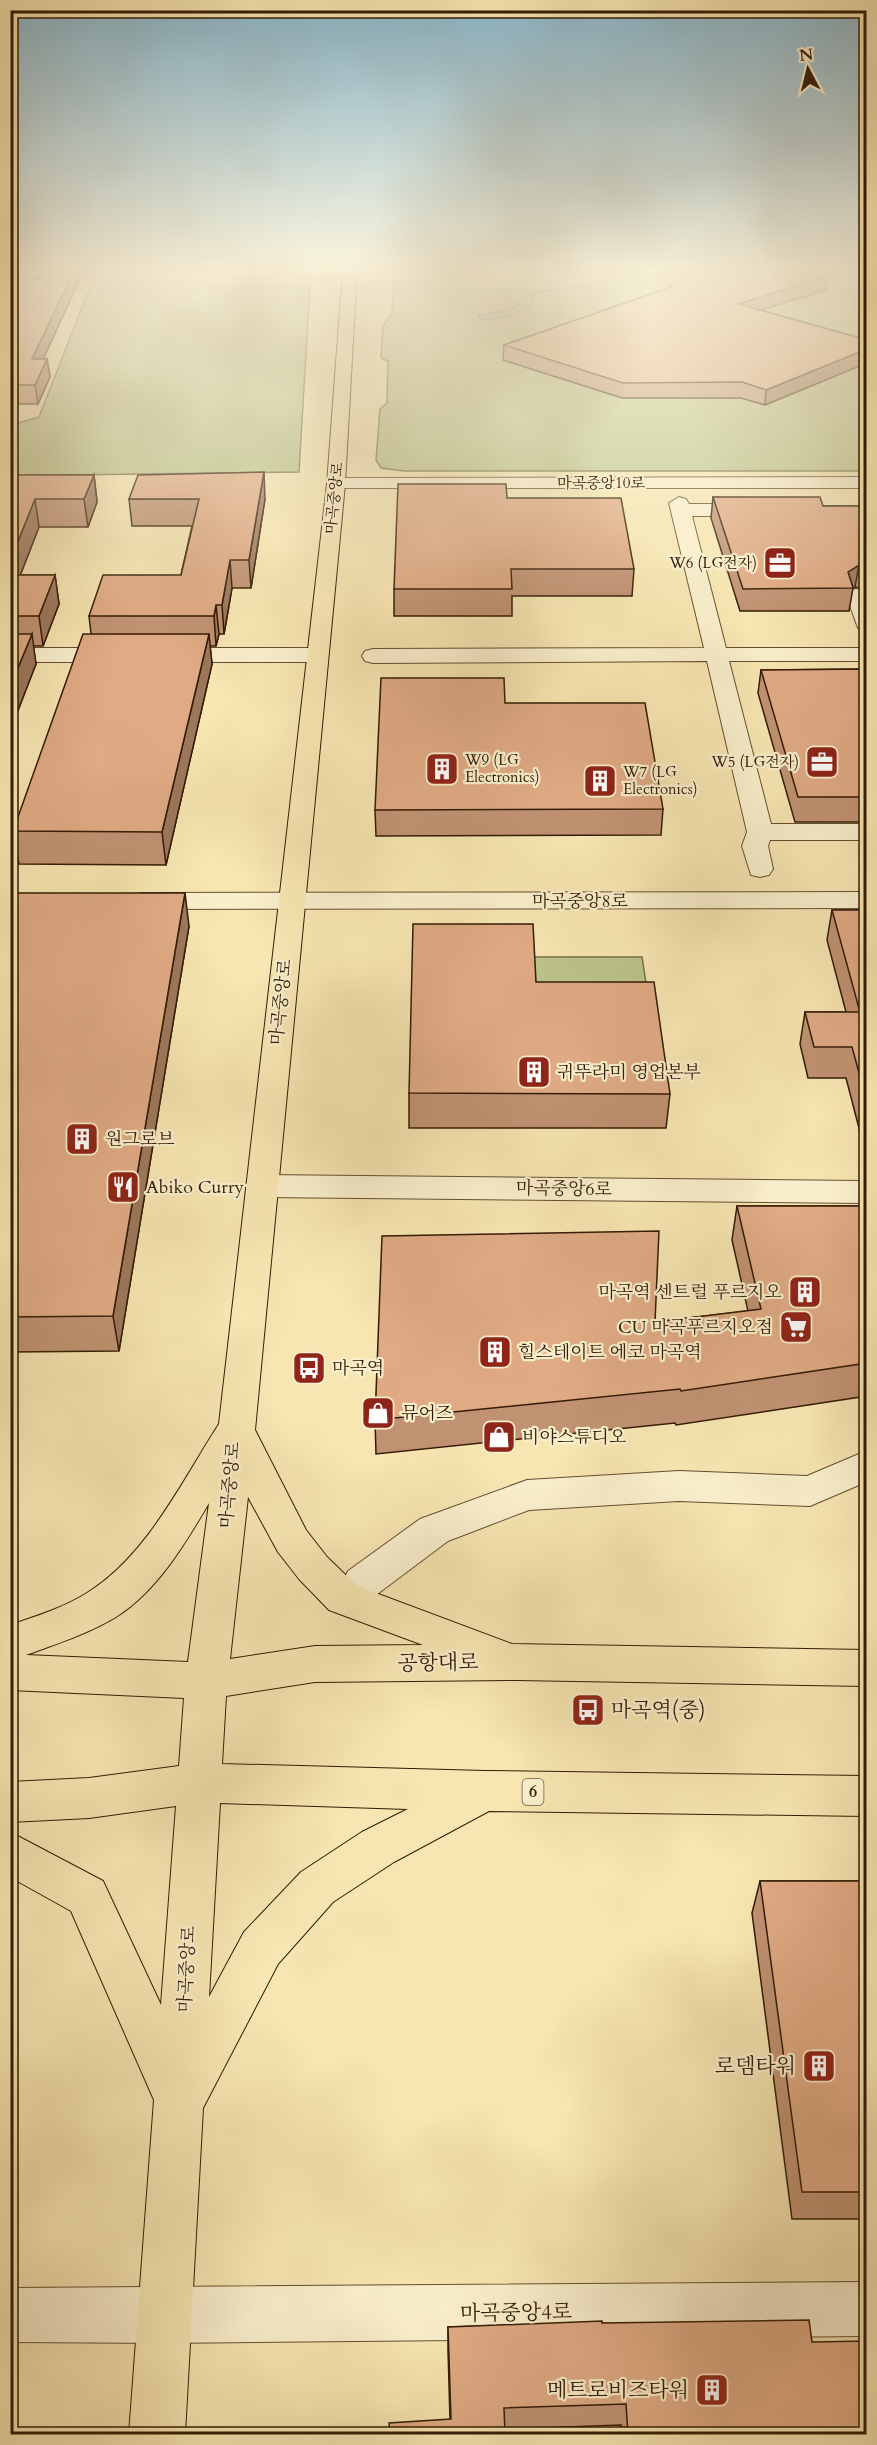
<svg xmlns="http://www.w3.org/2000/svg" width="877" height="2445" font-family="Cardo,'Noto Serif KR',serif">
  <rect width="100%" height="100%" fill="#f7e6b2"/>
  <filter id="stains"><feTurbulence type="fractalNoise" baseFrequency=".00333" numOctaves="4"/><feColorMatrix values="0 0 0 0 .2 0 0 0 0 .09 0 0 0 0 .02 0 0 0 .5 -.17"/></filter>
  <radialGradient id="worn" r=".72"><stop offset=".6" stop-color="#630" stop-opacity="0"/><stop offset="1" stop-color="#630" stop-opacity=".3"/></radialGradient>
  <path fill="#bcc58c" stroke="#787048" stroke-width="1.5" d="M394,269H866V471H404L381,468L376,460L380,409L387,403L388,361L381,358L383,326L392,313Z
    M92,282L310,285L299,472L66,475L11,492V425L39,417Z
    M531,957H642L651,1016H535Z"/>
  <path fill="#9dc0aa" stroke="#737e67" stroke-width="1.5" d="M638,269H656C631,294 573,288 540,292L534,296L531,304C517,314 498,319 481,320L478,315L510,310L535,291L587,286L620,278Z"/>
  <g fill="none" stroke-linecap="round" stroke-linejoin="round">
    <defs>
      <path id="minor" d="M354,269L356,272L354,275L349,276L10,279V271Z
        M336,478L866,477V488H329L327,484Z
        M679,497L686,499L689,504H757L767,510L757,516H692L726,648H866V661H729L771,824H866V840H770L768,846L773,869L769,875L760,877L751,875L742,846L747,832L707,661L373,663L365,661L362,656L365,651L373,649L704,648L669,503Z
        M856,589L863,591L866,595V629L858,628L846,595L849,591Z
        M10,648H317L325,650L328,655L325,660L317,662H10Z
        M866,892V908L141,909L132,907L128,901L132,895L141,893Z
        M261,1175L866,1181V1203L261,1197L250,1194L245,1186L250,1178Z
        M866,1451V1482L810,1506L679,1501L529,1510L448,1541L376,1595L362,1599L348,1595L342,1583L348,1571L420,1519L527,1480L679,1471L807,1476Z
        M866,2282V2336L166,2343L10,2342V2288Z"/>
      <path id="major" d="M343,269H357L345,484L255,1430L306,1530L327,1557L357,1586L512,1644L866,1650V1686L517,1680L315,1682L226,1696L222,1764L485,1771L866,1776V1816L489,1811L394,1862L333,1902L278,1964L203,2108L185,2434H129L154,2100L71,1911L10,1877V1832L103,1881L161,2005L176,1806L89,1818L10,1822V1782L89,1778L179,1766L184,1698L10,1690V1625C37,1616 63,1608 87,1593C147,1556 182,1481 219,1424L327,484ZM248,1497L278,1552L299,1579L329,1610L423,1645L315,1646L230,1659ZM209,1503L188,1662L26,1655C56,1644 88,1634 116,1617C157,1591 185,1544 209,1503ZM220,1803L408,1809L362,1832L301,1872L244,1932L209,1997Z"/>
    </defs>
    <use href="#minor" stroke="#644e2f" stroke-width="2"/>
    <use href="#major" stroke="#331b03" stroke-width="2"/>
    <use href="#minor" fill="#faefcd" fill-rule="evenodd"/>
    <use href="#major" fill="#f7e6b2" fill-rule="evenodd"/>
  </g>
  <path fill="#c09272" stroke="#331b03" stroke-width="1.5" d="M661,269H729L826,290L761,310L867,340L765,405L741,398H622L503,360L504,345L671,287L660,277Z
    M10,279L79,281L43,359H47L50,377L38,404H10Z
    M10,475H94L97,502L88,527H39L20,575H55L59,604L43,646H33L36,664L10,731Z
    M713,497L823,506H867V593L864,589L855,587L853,588L849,611H740L711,518Z
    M507,498L634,569L632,596H512V616H394V589Z
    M129,499H265L251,588H232L224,634H219L216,646H210L212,664L166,865L19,864L13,831L91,634L89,616L181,575L192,526H132Z
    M867,669V824L866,822H795L758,693L761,670Z
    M505,703L663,809L661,835L376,836L375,810Z
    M10,893L189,926L119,1351L10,1352Z
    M832,910H867V1159L846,1078H808L800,1044L805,1012H846L827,940Z
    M536,982L670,1094L666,1128H409V1093Z
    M737,1206H867V1396L676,1425L675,1423L376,1454L375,1420L655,1322L748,1311L732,1240Z
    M760,1881H867V2219H792L752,1913Z
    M602,2323L812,2342L867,2434H621V2425L505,2429L450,2420L448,2350V2327Z"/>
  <path fill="#9c775c" stroke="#331b03" stroke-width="1.5" d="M75,269H78L79,281L35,377L32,359Z
    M827,276L826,290L736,318L738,304Z
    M867,349V363L765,405L766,390Z
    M47,359L50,377L38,404L35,385Z
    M264,472L265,499L251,588L249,560Z
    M94,475L97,502L88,527L84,499Z
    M35,499L39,527L10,602V561Z
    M230,560L232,588L224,634L222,605Z
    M859,565L855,587L853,588L848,572Z
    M55,575L59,604L43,646L39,616Z
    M216,605L219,634L216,646L214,616Z
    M32,634L36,664L10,731V687Z
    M209,634L212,664L166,865L162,832Z
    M185,893L189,926L119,1351L113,1316Z"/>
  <path fill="#dfaa84" stroke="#331b03" stroke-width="1.5" d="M44,269H75L32,359H47L35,385H10V280L39,279Z
    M667,269H729L827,276L738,304L867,340V349L766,390L742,382L623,383L504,345L683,283Z
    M264,472L249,560H230L222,605H216L214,616H89L103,575H181L199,499H129L138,475Z
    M10,475H94L84,499H35L10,561Z
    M398,484H506L507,498H621L634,569H511L512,589H394Z
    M713,497H820L823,506H867V567L859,565L848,572L853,588L743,589Z
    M10,575H55L39,616H10Z
    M10,634H32L10,687Z
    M83,634H209L162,832L13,831Z
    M867,669V797H798L761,670Z
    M381,678H504L505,703H645L663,809L375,810Z
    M10,893H185L113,1316L10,1317Z
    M832,910H867V1102L852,1047H814L805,1012H860Z
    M413,924H533L536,982H654L670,1094L409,1093Z
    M737,1206H867V1363L681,1391L680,1389L375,1420L382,1236L659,1231L655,1322L761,1309Z
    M760,1881H867V2192H802Z
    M809,2320L812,2342L867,2341V2434H628L626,2404L504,2408L505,2434H390L389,2423L451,2419L448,2327L602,2321V2323Z"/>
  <linearGradient id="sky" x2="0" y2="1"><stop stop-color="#8ab9cf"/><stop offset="0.44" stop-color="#fbf4dc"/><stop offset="1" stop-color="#fbf4dc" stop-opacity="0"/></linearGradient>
  <rect width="877" height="611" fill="url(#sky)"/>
  <defs>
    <symbol id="office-square" viewBox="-11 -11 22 22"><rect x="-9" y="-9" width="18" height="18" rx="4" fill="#8f2418" stroke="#faefcd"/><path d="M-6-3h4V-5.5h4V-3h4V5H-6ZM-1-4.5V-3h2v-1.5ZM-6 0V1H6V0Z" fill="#fff"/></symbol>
    <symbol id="building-square" viewBox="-11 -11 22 22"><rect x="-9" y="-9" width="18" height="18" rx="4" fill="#8f2418" stroke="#faefcd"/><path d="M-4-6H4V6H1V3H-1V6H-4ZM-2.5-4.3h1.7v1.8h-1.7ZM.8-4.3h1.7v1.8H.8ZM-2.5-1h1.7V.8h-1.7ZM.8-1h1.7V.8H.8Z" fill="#fff"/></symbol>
    <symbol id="restaurant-square" viewBox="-11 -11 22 22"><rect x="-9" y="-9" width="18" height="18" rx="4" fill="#8f2418" stroke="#faefcd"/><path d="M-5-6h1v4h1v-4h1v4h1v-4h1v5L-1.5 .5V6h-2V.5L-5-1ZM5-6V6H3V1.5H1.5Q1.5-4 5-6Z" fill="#fff"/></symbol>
    <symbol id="supermarket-square" viewBox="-11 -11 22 22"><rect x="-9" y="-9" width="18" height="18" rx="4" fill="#8f2418" stroke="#faefcd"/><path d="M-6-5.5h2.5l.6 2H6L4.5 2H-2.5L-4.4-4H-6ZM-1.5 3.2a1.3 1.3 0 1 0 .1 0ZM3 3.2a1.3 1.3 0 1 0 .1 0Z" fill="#fff"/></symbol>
    <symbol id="bus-square" viewBox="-11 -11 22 22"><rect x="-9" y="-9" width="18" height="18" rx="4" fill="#8f2418" stroke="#faefcd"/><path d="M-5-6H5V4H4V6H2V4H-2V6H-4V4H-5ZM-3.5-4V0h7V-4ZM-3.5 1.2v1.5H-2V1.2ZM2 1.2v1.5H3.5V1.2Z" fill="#fff"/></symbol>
    <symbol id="shop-square" viewBox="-11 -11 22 22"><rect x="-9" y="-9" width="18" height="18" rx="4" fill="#8f2418" stroke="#faefcd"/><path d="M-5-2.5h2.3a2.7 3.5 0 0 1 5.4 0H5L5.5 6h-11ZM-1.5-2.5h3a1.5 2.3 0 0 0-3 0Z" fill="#fff"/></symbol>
  </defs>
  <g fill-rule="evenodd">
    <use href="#office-square" x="761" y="544" width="38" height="38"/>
    <use href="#office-square" x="803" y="743" width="38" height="38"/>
    <use href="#building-square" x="423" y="750" width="38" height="38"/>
    <use href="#building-square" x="581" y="762" width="38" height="38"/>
    <use href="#building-square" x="515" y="1053" width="38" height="38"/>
    <use href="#building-square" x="63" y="1120" width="38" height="38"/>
    <use href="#restaurant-square" x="104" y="1168" width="38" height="38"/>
    <use href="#building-square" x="786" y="1273" width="38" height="38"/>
    <use href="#supermarket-square" x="777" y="1308" width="38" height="38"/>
    <use href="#building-square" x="476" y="1333" width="38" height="38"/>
    <use href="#bus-square" x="290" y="1349" width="38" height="38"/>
    <use href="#shop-square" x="359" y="1394" width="38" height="38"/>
    <use href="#shop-square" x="480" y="1418" width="38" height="38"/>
    <use href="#bus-square" x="569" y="1691" width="38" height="38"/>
    <use href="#building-square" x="800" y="2047" width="38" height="38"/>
    <use href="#building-square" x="693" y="2371" width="38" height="38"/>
  </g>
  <g text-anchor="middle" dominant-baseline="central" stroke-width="4.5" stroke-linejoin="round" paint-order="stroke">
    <g font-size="15" fill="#331b03" stroke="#faefcd">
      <text x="601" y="483">마곡중앙10로</text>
      <text transform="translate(334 498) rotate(-84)">마곡중앙로</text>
    </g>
    <g font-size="15" fill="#331b03" stroke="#faefcd" text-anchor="end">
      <text x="757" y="563">W6 (LG전자)</text>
      <text x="465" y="760" text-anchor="start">W9 (LG<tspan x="465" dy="17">Electronics)</tspan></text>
      <text x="799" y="762">W5 (LG전자)</text>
      <text x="623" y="772" text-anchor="start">W7 (LG<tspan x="623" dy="17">Electronics)</tspan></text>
    </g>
    <rect fill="#faefcd" stroke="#6f5b40" stroke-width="1.5" x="522.5" y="1779" width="21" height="26" rx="4.5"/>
    <g font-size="16" font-weight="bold" fill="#331b03">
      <text x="533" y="1792">6</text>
    </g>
    <g font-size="18" fill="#331b03" stroke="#faefcd">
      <text x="580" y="901">마곡중앙8로</text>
      <text transform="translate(281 1002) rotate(-84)">마곡중앙로</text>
      <text transform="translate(564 1189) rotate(1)">마곡중앙6로</text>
      <text transform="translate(230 1485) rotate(-85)">마곡중앙로</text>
      <text transform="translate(187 1969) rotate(-87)">마곡중앙로</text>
    </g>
    <g font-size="18" fill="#331b03" stroke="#faefcd" text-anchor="start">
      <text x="557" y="1072">귀뚜라미 영업본부</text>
      <text x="105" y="1139">원그로브</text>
      <text x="146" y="1187">Abiko Curry</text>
      <text x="782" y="1292" text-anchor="end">마곡역 센트럴 푸르지오</text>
      <text x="773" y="1327" text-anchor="end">CU 마곡푸르지오점</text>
      <text x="518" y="1352">힐스테이트 에코 마곡역</text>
      <text x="332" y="1368">마곡역</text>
      <text x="401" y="1413">뮤어즈</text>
      <text x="522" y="1437">비야스튜디오</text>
    </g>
    <g font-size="21" fill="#331b03" stroke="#faefcd">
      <text transform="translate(438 1663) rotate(-1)">공항대로</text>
      <text transform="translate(516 2313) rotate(-1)">마곡중앙4로</text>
    </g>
    <g font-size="21" fill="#331b03" stroke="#faefcd" text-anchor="end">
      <text x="611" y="1710" text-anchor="start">마곡역(중)</text>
      <text x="796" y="2066">로뎀타워</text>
      <text x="689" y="2390">메트로비즈타워</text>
    </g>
  </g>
  <rect width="877" height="2445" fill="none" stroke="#f7e6b2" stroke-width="36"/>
  <rect x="12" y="12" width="853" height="2421" fill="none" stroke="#331b03" stroke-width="3"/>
  <rect x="18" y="18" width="841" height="2409" fill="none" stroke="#331b03" stroke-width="1.5"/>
  <g transform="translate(808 69) rotate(353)" stroke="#faefcd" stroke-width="4.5" paint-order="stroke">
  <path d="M0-4.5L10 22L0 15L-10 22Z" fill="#331b03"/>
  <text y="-9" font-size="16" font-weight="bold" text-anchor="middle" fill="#331b03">N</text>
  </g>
  <rect width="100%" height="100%" filter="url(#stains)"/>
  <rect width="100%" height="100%" fill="url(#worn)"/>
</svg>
